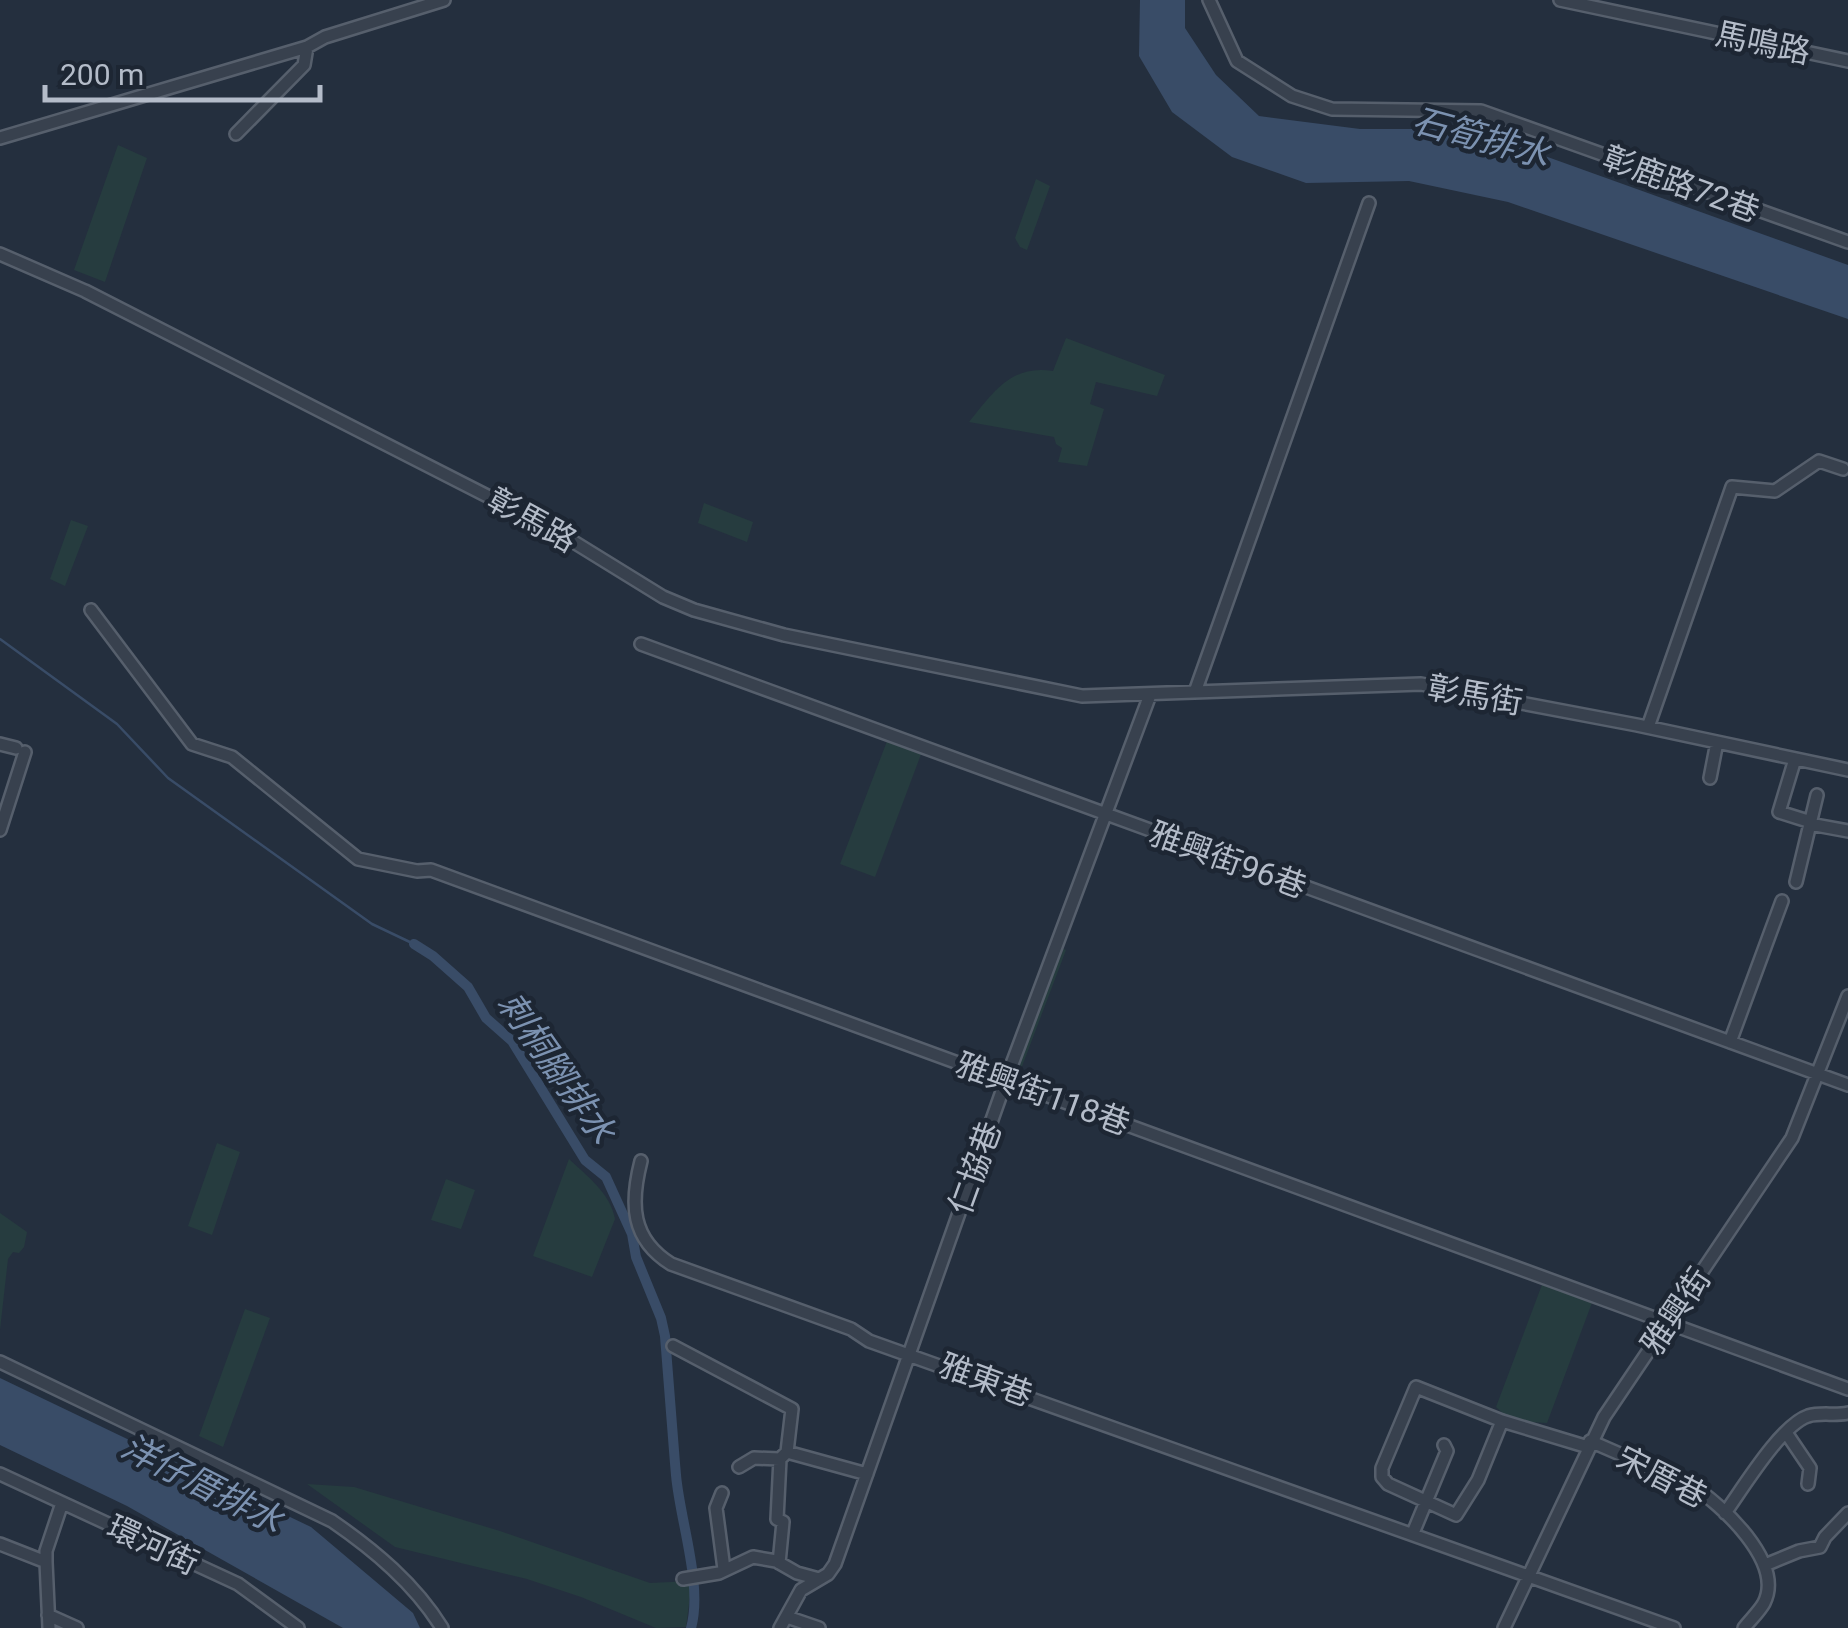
<svg xmlns="http://www.w3.org/2000/svg" width="1848" height="1628" font-family="Roboto,'Noto Sans TC',sans-serif">
  <rect width="100%" height="100%" fill="#242f3e"/>
  <path fill="#263c3f" d="M118,145L147,158L105,282L74,270Z
    M1036,179L1050,186L1027,250L1020,247L1015,238Z
    M1066,338L1165,375L1157,396L1096,382L1090,404L1104,409L1087,466L1058,462L1062,448L1056,444L1054,437L969,422C993,393 1011,364 1053,371Z
    M704,503L753,522L747,542L698,523Z
    M71,520L88,526L65,586L50,579Z
    M889,736L923,749L875,877L840,864Z
    M1059,947L1066,950L1018,1077L1012,1072Z
    M217,1143L240,1152L212,1235L188,1226Z
    M569,1159C587,1176 611,1194 615,1219L592,1277L533,1256Z
    M446,1179L475,1190L461,1229L431,1220Z
    M0,1213L27,1232L24,1247L19,1253L13,1252L8,1259L0,1330Z
    M1543,1282L1593,1300L1547,1423L1511,1421L1496,1407Z
    M245,1309L270,1318L223,1447L199,1436Z
    M307,1484L354,1487L500,1531L650,1583L692,1581L686,1627L656,1628L581,1597L527,1579L395,1547Z"/>
  <path fill="#394c67" d="M1140,0H1185V28L1216,75L1259,116L1360,129H1470L1848,265V319L1508,202L1409,181L1306,183L1232,157L1172,112L1139,56Z
    M0,1378L311,1527L413,1613L420,1628H343L127,1506L0,1445Z"/>
  <g fill="none" stroke-linecap="round" stroke-linejoin="round">
    <path stroke="#394c67" stroke-width="2.5" d="M0,639L117,724L168,778L372,924L414,944"/>
    <path stroke="#394c67" stroke-width="10" d="M414,944L433,956L468,987L486,1018L512,1041L585,1160L606,1177L632,1234L636,1257L661,1318L665,1336C669,1383 672,1429 676,1475C680,1521 703,1585 691,1628"/>
    <defs>
      <path id="minor" d="M1209,0L1237,61L1292,96L1332,109L1481,111L1848,242
        M1560,0L1848,61
        M236,134L304,65L307,47
        M0,138L307,47L325,37L444,0
        M0,254L85,291L556,531L663,597L694,610L784,635L1082,696L1421,684L1637,725L1848,770
        M91,610L192,744L232,757L358,859L417,871L431,870L1848,1389
        M641,644L1848,1085
        M1195,692L1369,203
        M1648,727L1732,487L1775,491L1819,461L1843,469
        M0,744L16,748
        M1795,759L1779,812L1811,822
        M1710,778L1717,742
        M1810,824L1848,831
        M0,830L25,752
        M1796,882L1817,795
        M1730,1042L1782,901
        M641,1161C630,1204 631,1239 671,1264L851,1329L869,1341L1674,1628
        M673,1346L792,1409L787,1452L867,1474
        M0,1362L332,1521C374,1550 415,1584 442,1628
        M1502,1421L1478,1480L1456,1515L1388,1484L1382,1477V1468L1416,1387L1502,1421L1588,1447
        M1787,1434L1810,1468L1808,1484
        M1590,1441L1691,1485C1721,1504 1785,1562 1764,1603C1759,1612 1750,1620 1744,1628
        M739,1467L754,1458L780,1459
        M0,1474L238,1584L298,1628
        M722,1493L716,1508L724,1569
        M1725,1513C1743,1488 1781,1425 1808,1416C1821,1412 1835,1416 1848,1413
        M1413,1533L1447,1451L1444,1445
        M0,1544L46,1562L49,1628
        M46,1562V1551L62,1503
        M779,1563L783,1522L777,1519L780,1459L787,1452
        M1765,1565L1799,1551L1820,1547L1825,1537L1848,1513
        M683,1579L719,1573L753,1557L776,1561L797,1573L819,1579
        M48,1615L77,1628
        M787,1617L819,1628
        M780,1628L801,1590L828,1574L835,1564L1006,1080L1150,695
        M1504,1628L1604,1417L1792,1138L1848,996"/>
    </defs>
    <use href="#minor" stroke="#565f6c" stroke-width="16"/>
    <use href="#minor" stroke="#38414e" stroke-width="11"/>
  </g>
  <g text-anchor="middle" dominant-baseline="central" stroke-width="9" stroke-linejoin="round" paint-order="stroke">
    <g font-size="32" fill="#b4bcc9" stroke="#1d2633">
      <text transform="translate(1763 43) rotate(12)">馬鳴路</text>
      <text transform="translate(1681 184) rotate(20)">彰鹿路72巷</text>
      <text transform="translate(532 520) rotate(29)">彰馬路</text>
      <text transform="translate(1475 695) rotate(10)">彰馬街</text>
      <text transform="translate(1228 860) rotate(20)">雅興街96巷</text>
      <text transform="translate(1043 1094) rotate(20)">雅興街118巷</text>
      <text transform="translate(975 1168) rotate(-70)">仁協巷</text>
      <text transform="translate(1676 1311) rotate(-56)">雅興街</text>
      <text transform="translate(986 1380) rotate(20)">雅東巷</text>
      <text transform="translate(1662 1477) rotate(27)">宋厝巷</text>
      <text transform="translate(153 1545) rotate(25)">環河街</text>
    </g>
    <g font-size="35" font-style="italic" fill="#7c92b1" stroke="#1d2633">
      <text transform="translate(1481 138) rotate(15)">石筍排水</text>
      <text transform="translate(556 1068) rotate(55)">刺桐腳排水</text>
      <text transform="translate(202 1484) rotate(27)">洋仔厝排水</text>
    </g>
  </g>
  <path d="M45 85v15h275v-15" fill="none" stroke="#b4bcc9" stroke-width="5"/>
  <text x="60" y="85" font-size="30" fill="#b4bcc9" stroke="#1d2633" stroke-width="8" paint-order="stroke">200 m</text>
</svg>
